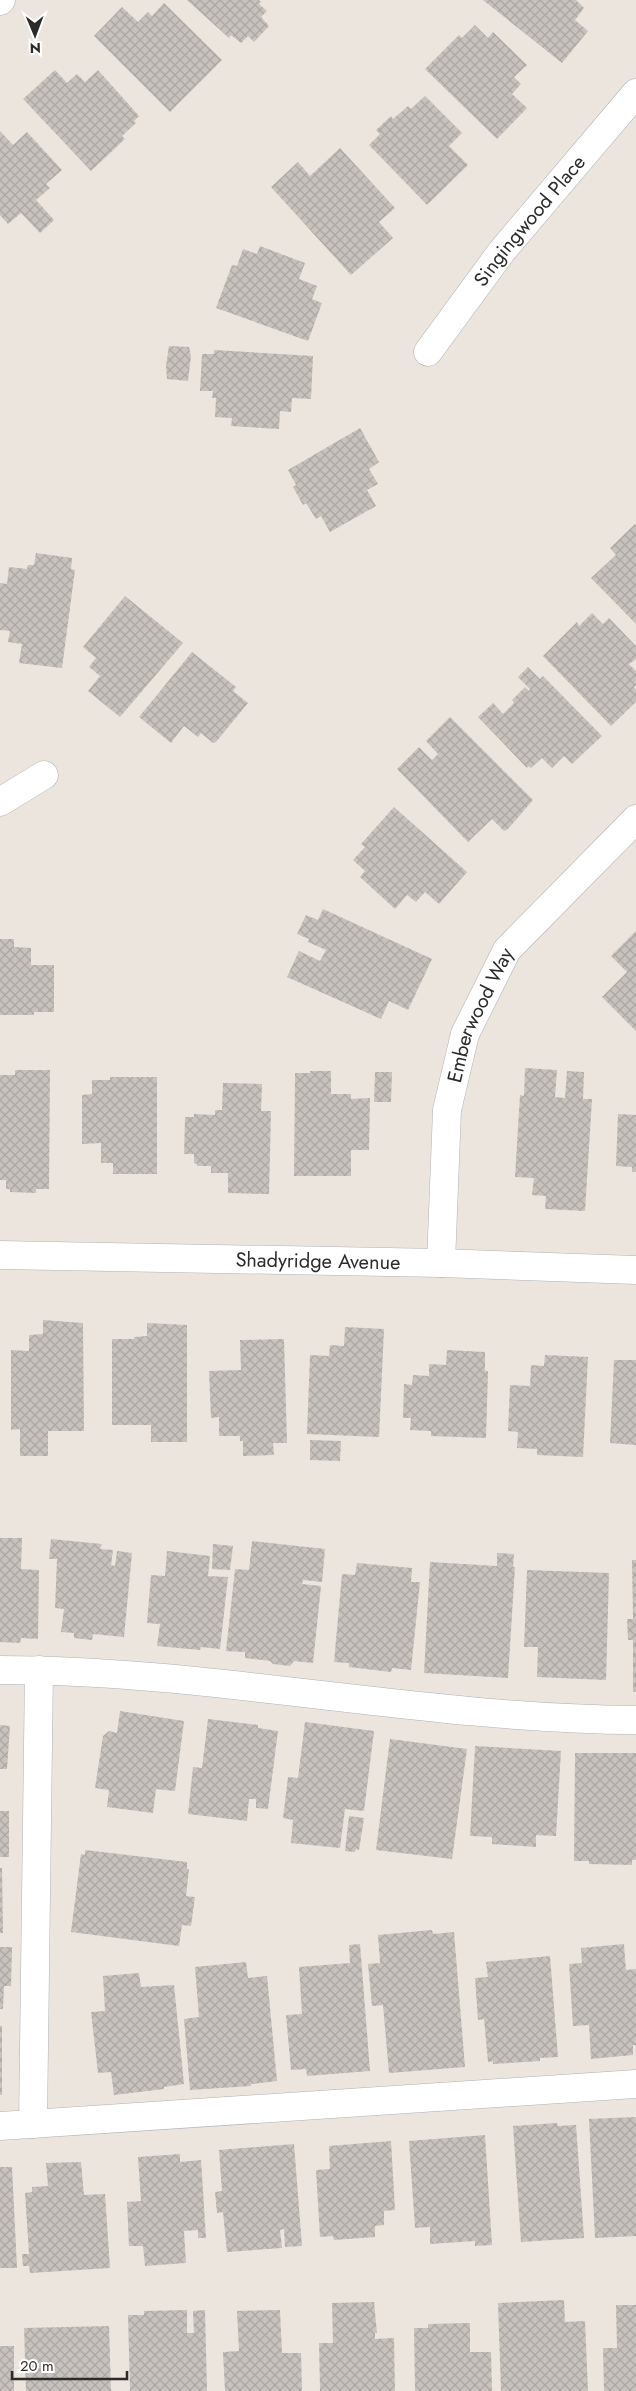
<svg xmlns="http://www.w3.org/2000/svg" width="636" height="2391" font-family="Jost,sans-serif">
  <defs>
    <pattern id="building-cross-hatch" width="8" height="8" patternUnits="userSpaceOnUse" patternTransform="scale(1.25)"><rect width="8" height="8" fill="#c7c2bd"/><path d="M0 0l8 8M0 8l8-8" fill="none" stroke="#aba7a3"/></pattern>
  </defs>
  <rect width="100%" height="100%" fill="#ece5dd"/>
  <path fill="url(#building-cross-hatch)" d="M187,0H259L261,2L259,4L267,11L261,17L269,26L254,42L248,36L241,43L231,35L229,38Z
    M483,0H576L584,8L575,20L588,31L562,63Z
    M164,3L222,60L170,112L94,36L122,7L138,22L148,12L152,16Z
    M475,25L488,38L493,32L527,65L514,77L521,84L512,94L527,108L497,139L425,69L459,35L462,38Z
    M55,70L67,83L77,74L85,82L98,70L139,116L134,121L136,123L122,136L125,139L91,171L23,99Z
    M425,96L462,133L449,146L468,165L427,205L369,145L380,134L376,130L391,116L393,119L408,106L411,109Z
    M0,131L13,145L27,132L62,170L46,184L50,188L36,200L54,220L40,233L21,213L8,224L0,215Z
    M340,148L395,208L379,222L393,238L351,275L271,187L298,162L310,176Z
    M260,246L305,263L299,279L317,286L312,299L322,303L308,341L216,308L232,265L237,266L243,249L257,254Z
    M169,346L189,347L191,356L188,381L167,379L166,366Z
    M214,350L313,356L311,399L292,398L291,412L280,411L279,429L231,426L232,418L215,417L216,398H212L213,391H200L202,354H214Z
    M360,428L379,462L369,469L378,484L367,490L376,506L330,532L321,516L316,519L306,503L303,505L293,487L296,485L288,470Z
    M635,524L636,526V624L591,578L616,555L610,548Z
    M36,553L72,558L71,569L75,570L62,668L19,663L22,644L8,642L10,631L0,630V583L7,584L9,567L27,569L28,565H34Z
    M125,596L183,643L120,717L88,691L100,676L89,667L96,658L83,647Z
    M592,613L603,624L609,618L636,646V659L629,664L636,671V685L634,687L636,690V702L611,726L543,656L577,622L579,626Z
    M192,652L236,687L233,691L248,703L216,742L213,743L201,733L198,737L184,726L171,743L139,717Z
    M528,667L540,679L543,676L602,736L572,764L564,756L552,768L542,758L531,768L528,766L527,768L478,717L493,703L503,714L514,703L512,700L525,687L529,691L530,689L518,677Z
    M450,717L533,800L508,829L504,831L492,819L468,842L397,769L419,747L432,760L438,754L426,741Z
    M394,807L467,872L439,904L425,892L416,902L407,895L395,909L360,877L365,871L353,860L365,847L361,844Z
    M323,909L432,959L408,1010L389,1001L381,1019L287,977L299,951L320,961L326,950L308,942L309,939L297,934L306,915L318,920Z
    M636,931V1031L602,997L627,972L611,956Z
    M0,939H14V947L31,948V965H54V1012H34V1015H0Z
    M525,1068L557,1070L555,1097L565,1098L567,1071L584,1072L583,1099H592L585,1211L545,1209L546,1196L532,1195L534,1178L515,1177L520,1095L524,1096Z
    M15,1070H50L49,1189H36V1193L10,1192V1189H6V1180H0V1075H15Z
    M310,1071H331V1094H351V1099L370,1098L369,1150H351V1176H294L295,1073H310Z
    M375,1072H392L391,1102H374Z
    M110,1077H157V1174H113V1163H101V1143L82,1144V1095L92,1094V1080H110Z
    M223,1083L262,1084L261,1111H271L269,1194L228,1193V1173H211V1166H197V1164L194,1163V1154H184L185,1117H194V1114L215,1115V1110H222Z
    M618,1114L636,1115V1172H632V1167L616,1166Z
    M43,1320L83,1323L84,1431H48V1456H20V1429L11,1430V1350L29,1351V1335L43,1334Z
    M147,1323L187,1325V1442H151V1425H112V1339H134V1337L147,1336Z
    M345,1327L384,1329L379,1437L307,1434L310,1355L329,1356L330,1345L344,1346Z
    M284,1339L287,1443H273L274,1455L243,1456V1441H240V1436H219V1417L211,1418L209,1371L241,1370L240,1340Z
    M447,1350L485,1352V1371H488L486,1438L431,1436V1431L410,1430L411,1418H403L404,1384L412,1385L413,1375L429,1376V1364L446,1365Z
    M545,1355L588,1357L583,1457L537,1455V1449L517,1448L518,1432L508,1431L510,1385L530,1386L531,1365L544,1366Z
    M614,1360H636V1445L610,1443Z
    M310,1440L341,1441L340,1461L310,1460Z
    M0,1538H22L21,1569L39,1570L38,1639L21,1638L20,1643L0,1642Z
    M51,1539L102,1544L100,1549L113,1550L111,1565L115,1566L117,1551L132,1553L124,1637L93,1634L92,1640L74,1638V1633L61,1632L64,1609L55,1608L57,1559H49Z
    M252,1541L325,1549L322,1582L303,1580L302,1584L321,1586L313,1663L294,1661L290,1666L273,1664L270,1661L245,1658V1652L226,1651L235,1569L249,1570Z
    M213,1544L233,1546L230,1570L212,1569Z
    M167,1551L210,1556L208,1576L228,1577L220,1649L201,1647L200,1650L157,1646L160,1624L147,1623L151,1575L165,1576Z
    M497,1553L514,1554L513,1567H515L508,1678L424,1673L430,1562L497,1566Z
    M632,1560H636V1692H633V1640H628L627,1619H633Z
    M357,1563L412,1568L411,1582H420L411,1670L392,1668L391,1672L349,1667V1663L334,1662L342,1574L355,1575Z
    M527,1570L609,1573L606,1680L537,1677L538,1647H524Z
    M120,1711L184,1721L175,1791L156,1789L153,1813L107,1807L109,1790L95,1788L103,1736L109,1731L117,1733Z
    M208,1719L258,1725V1728L278,1731L268,1809L256,1808V1799H249L247,1821L188,1814L193,1767L202,1768Z
    M305,1722L374,1731L364,1811L345,1809L340,1848L291,1843L293,1820L283,1818L288,1777L298,1778Z
    M0,1725L10,1726L7,1769H0Z
    M390,1739L467,1749L452,1859L376,1850Z
    M475,1746L561,1751L556,1836L536,1835V1847L492,1844V1837L470,1836Z
    M575,1753H636V1860H632V1865L589,1864V1861H574Z
    M0,1811H9V1857H0Z
    M349,1816L364,1818L359,1850L356,1849L355,1852L345,1851Z
    M85,1850L187,1862V1869H189L186,1896L195,1897L191,1926L182,1925L179,1946L71,1932L81,1854L85,1855Z
    M0,1868H2L3,1933H0Z
    M432,1930L433,1934L454,1932L465,2067L389,2073L383,2005L372,2006L368,1964L380,1963L378,1935Z
    M360,1944L370,2071L307,2076L306,2069L291,2070L286,2015L302,2014L299,1967L350,1963L349,1945Z
    M624,1944L626,1970L636,1969V2045H633V2055L591,2059L589,2025L573,2026L569,1964L582,1963L581,1948Z
    M0,1947H12L11,1986H4L3,2009H0Z
    M550,1956L558,2057L540,2058V2061L493,2064V2061L488,2062L484,2019L478,2020L475,1978L488,1977L486,1962Z
    M246,1962L248,1978L267,1976L277,2081L251,2084V2086L190,2090L184,2019L199,2017L195,1967Z
    M139,1973L141,1987L174,1985L184,2084L164,2087V2089L114,2095L111,2072L98,2073L91,2012L105,2011L103,1976Z
    M0,2026H2V2095H0Z
    M636,2117V2236L595,2238L589,2119Z
    M557,2123L558,2126L576,2125L584,2238L521,2242L513,2126Z
    M485,2135L492,2245L475,2246V2241L430,2244V2227L415,2228L409,2141Z
    M391,2141L395,2210L384,2211V2225L375,2226V2237L334,2240L333,2236L320,2237L316,2170L330,2169L329,2146Z
    M294,2144L302,2246L285,2247L284,2229L280,2230L282,2248L227,2252L223,2212L217,2213L215,2192L222,2191L219,2150Z
    M180,2154V2162L201,2160L206,2238H198V2230L184,2231L186,2263L145,2266L143,2246H129L127,2202L141,2201L138,2157Z
    M81,2162L84,2195L105,2194L110,2268L30,2273L29,2266H23L22,2254H29L25,2193L32,2192V2187L48,2186L46,2163Z
    M0,2167H12L17,2268H0Z
    M564,2300L565,2322L585,2321L588,2391H501L498,2303Z
    M374,2302L377,2333H375V2339L394,2338L395,2391H320L319,2343H333L332,2303Z
    M616,2305H636V2391H604L603,2348H617Z
    M187,2310V2333H194L193,2311L205,2310L207,2391H130L128,2315H144V2311Z
    M280,2310L282,2353H301L302,2391H225L223,2352L239,2351L237,2311Z
    M470,2323V2352H491L492,2391H415L414,2328H428V2324Z
    M109,2326L111,2391H26L24,2328Z
    M0,2346H14V2391H0Z"/>
  <g fill="none" stroke-linecap="round" stroke-linejoin="round">
    <defs>
      <g id="street">
        <path d="M0,1L1,0"/>
        <path id="s1" d="M428,352L502,251L636,93"/>
        <path d="M0,802L44,775"/>
        <path id="s2" d="M0,1255L441,1263L636,1270"/>
        <path id="s3" d="M441,1263L447,1110L465,1034L507,950L636,819"/>
        <path d="M0,1670C213,1670 423,1719 636,1720"/>
        <path d="M33,2124L39,1670"/>
        <path d="M0,2126L636,2084"/>
      </g>
    </defs>
    <use href="#street" stroke="#aeb1ba" stroke-width="29"/>
    <use href="#street" stroke="#fff" stroke-width="28"/>
  </g>
  <g text-anchor="middle" dominant-baseline="central" stroke-width="5" stroke-linejoin="round" paint-order="stroke">
    <g font-size="20" fill="#2b2b2b" stroke="#fff">
      <text stroke="none"><textPath href="#s1" startOffset="166">Singingwood Place</textPath></text>
      <text stroke="none"><textPath href="#s3" startOffset="254">Emberwood Way</textPath></text>
      <text stroke="none"><textPath href="#s2" startOffset="318">Shadyridge Avenue</textPath></text>
    </g>
  </g>
  <g transform="translate(35 35) rotate(179)" stroke="#ffffff" stroke-width="4" paint-order="stroke">
  <path d="M0-4L9 19L0 12L-9 19Z" fill="#2b2b2b"/>
  <text y="-8" font-size="14" font-weight="bold" text-anchor="middle" fill="#2b2b2b">N</text>
  </g>
  <path d="M12 2371v8h115v-8" fill="none" stroke="#2b2b2b" stroke-width="2.5"/>
  <text x="20" y="2371" font-size="15" fill="#2b2b2b" stroke="#ffffff" stroke-width="4" paint-order="stroke">20 m</text>
</svg>
